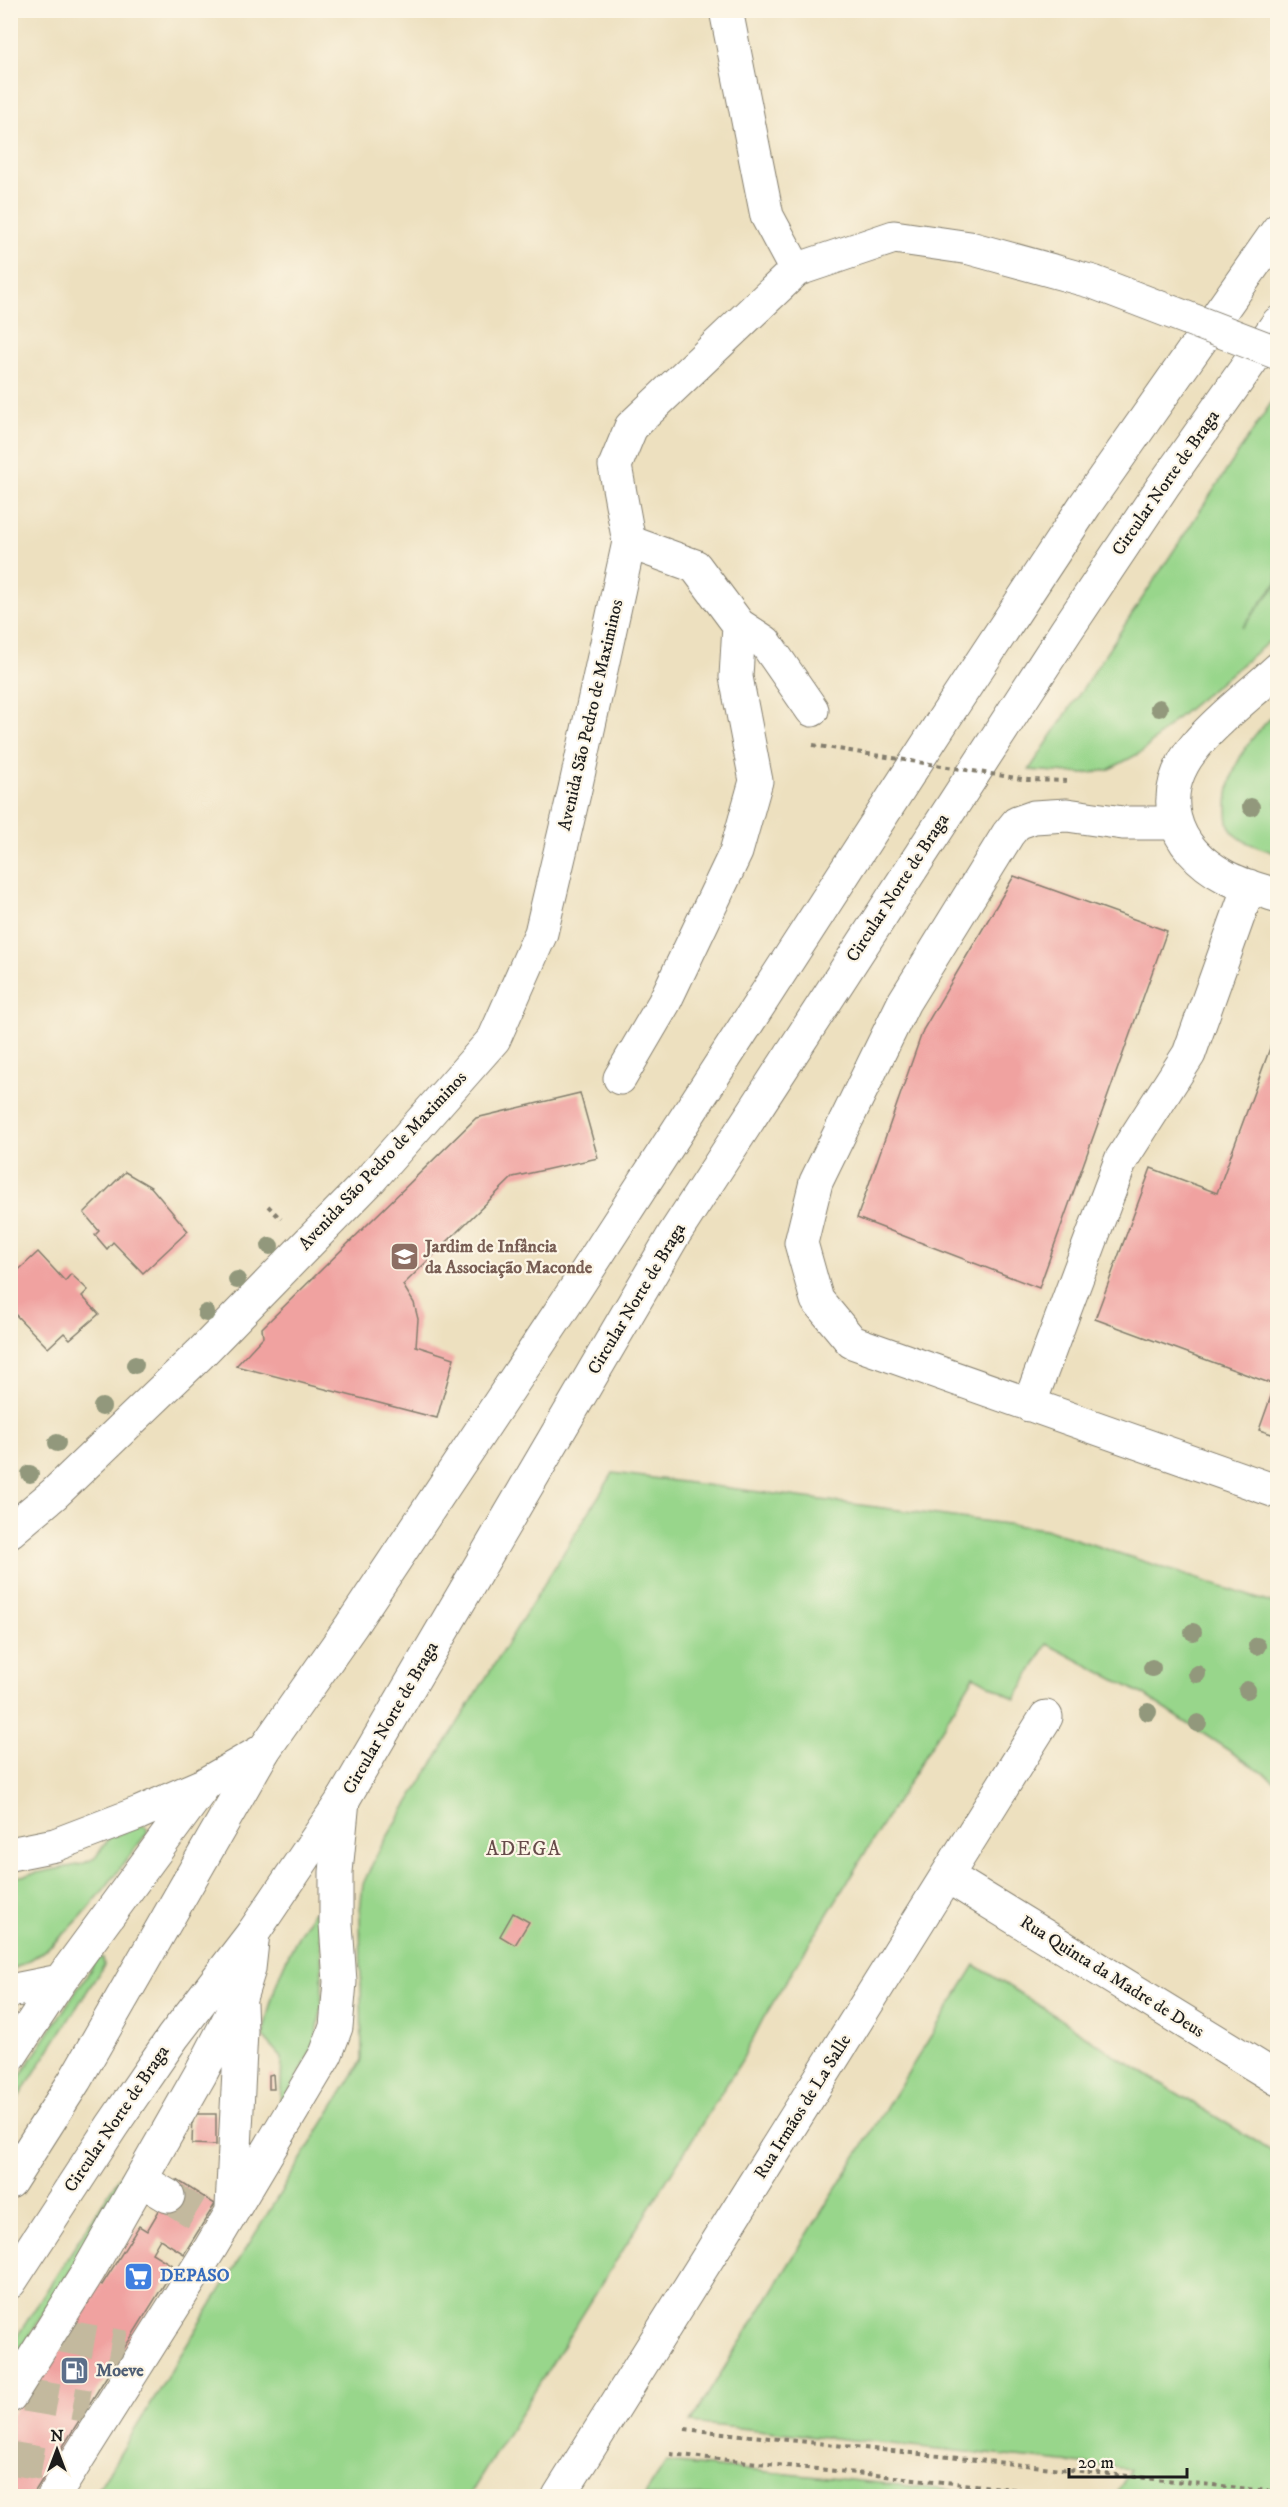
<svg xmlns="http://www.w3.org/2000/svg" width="1288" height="2507" font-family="'IM FELL DW Pica',serif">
  <rect width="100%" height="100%" fill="#fcf5e5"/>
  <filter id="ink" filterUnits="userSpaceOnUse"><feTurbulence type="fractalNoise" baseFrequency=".0167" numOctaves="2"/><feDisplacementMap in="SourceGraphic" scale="12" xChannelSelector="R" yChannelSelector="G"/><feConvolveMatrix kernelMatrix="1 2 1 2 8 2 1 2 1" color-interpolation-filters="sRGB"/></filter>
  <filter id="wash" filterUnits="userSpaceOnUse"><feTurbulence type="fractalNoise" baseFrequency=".008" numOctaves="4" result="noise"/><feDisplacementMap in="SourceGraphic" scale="24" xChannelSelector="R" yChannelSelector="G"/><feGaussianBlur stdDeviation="1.35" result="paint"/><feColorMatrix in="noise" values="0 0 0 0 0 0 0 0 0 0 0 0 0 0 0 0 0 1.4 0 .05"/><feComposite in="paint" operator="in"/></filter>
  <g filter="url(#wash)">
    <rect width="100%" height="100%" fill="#ede0bf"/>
    <path fill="#98d68b" stroke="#5a7954" stroke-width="1.5" d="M1277,394V582L1242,628L1277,584V635L1175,720L1142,752L1108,770L1084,774L1029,770Z
      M1277,712V854C1263,848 1242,844 1232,831C1227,826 1227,815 1227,809C1227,769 1248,738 1277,712Z
      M613,1473L1045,1529L1277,1605V1782L1144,1695L1047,1644L1015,1699L974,1676L764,2017L742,2060L469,2496H94L362,2060L360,1911L363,1884L379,1850Z
      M143,1825L147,1828V1833C108,1883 70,1944 11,1970V1878L82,1864L95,1858L110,1837Z
      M313,1912L319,1913C321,1952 327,2008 313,2046C305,2067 291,2087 280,2107L282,2058L263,2037C272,1987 285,1955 313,1912Z
      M98,1958H103L104,1965L11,2109V2090Z
      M975,1965L1056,2016L1116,2056L1277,2154V2496H1115L1131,2469L690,2423Z
      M129,2162H133L135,2169L11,2365V2346Z
      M666,2462L1011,2496H644Z"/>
    <g id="blocks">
      <path fill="#f0a2a0" d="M1014,876L1167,931L1039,1288L857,1218L923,1030Z
        M1277,1029H1278V1436L1259,1430L1275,1385L1095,1319L1151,1168L1217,1193Z
        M580,1093L598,1158L513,1177L403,1285L414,1303L418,1319L416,1346L454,1358L437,1418L236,1366L263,1337L262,1328L476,1118Z
        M125,1172L151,1187L188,1231L143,1273L113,1242L107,1249L95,1235L99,1231L84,1213Z
        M38,1252L65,1281L71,1274L88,1290L82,1296L99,1314L70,1339L64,1333L48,1348L10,1309V1278Z
        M513,1913L529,1922L515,1945L500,1936Z
        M273,2074L274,2089H269V2075Z
        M193,2114H216V2145L192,2144Z
        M177,2180L215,2204L184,2254L160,2239L152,2253L175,2267L32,2496H10V2418L96,2281L102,2285L139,2226L147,2231Z"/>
    </g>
  </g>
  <g filter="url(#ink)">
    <use href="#blocks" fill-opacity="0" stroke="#847e6e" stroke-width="1.5"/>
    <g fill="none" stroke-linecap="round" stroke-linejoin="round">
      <path stroke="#c3b99e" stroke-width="33" stroke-dasharray="33 16" stroke-linecap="butt" d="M168,2196L206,2219
        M62,2336L125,2347
        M25,2395L89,2406
        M10,2458L52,2465"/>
      <defs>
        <path id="minor" d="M726,10L767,216L796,270
          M629,542L695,566L739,625L765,642L812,710
          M1278,669C1251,694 1220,717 1197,744C1154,793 1171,848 1226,877C1241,885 1261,890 1278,896
          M1174,823H1123L1067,815L1034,817L1017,823L1008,834L904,1002L816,1182L801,1243L817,1300L852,1342L1278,1492
          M620,1078L664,1003L736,852L756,781L736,677L739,625
          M1029,1405L1121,1160L1189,1054L1249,886
          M10,1531L54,1494L200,1354L368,1182L494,1039L541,933L575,789L629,542L615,466L631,427L796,270L894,237L970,248L1093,282
          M10,1854L55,1845L139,1813L203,1785
          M947,1876L1278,2079
          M10,1991L60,1981
          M10,2056L60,1981L205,1784L264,1750
          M141,2180L168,2196
          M232,2207L241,2031L240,2004
          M10,2396L88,2272L201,2073L240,1998L249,1969L253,1933
          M54,2496L211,2247L326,2054L336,2027L340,1982L336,1924V1872L343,1800
          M559,2496L1046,1717"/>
        <path id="highway" d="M10,2182L75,2080L264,1750L351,1626L576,1288L944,719L1085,505L1278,230
          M10,2282L112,2126L173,2037L253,1933L343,1800L673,1236L1066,631L1163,486L1278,323"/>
      </defs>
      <use href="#minor" stroke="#847e6e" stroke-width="35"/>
      <use href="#highway" stroke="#847e6e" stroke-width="35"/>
      <path stroke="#847e6e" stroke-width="4" stroke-dasharray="4.5 4.5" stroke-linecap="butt" d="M268,1206L281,1219
        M685,2429L1278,2492
        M670,2454L1081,2496"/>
      <use href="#minor" stroke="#fff" stroke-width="33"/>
      <use href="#highway" stroke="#fff" stroke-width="33"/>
      <defs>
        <path id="minor-bridge" d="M1093,282L1278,353"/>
      </defs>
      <use href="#minor-bridge" stroke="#847e6e" stroke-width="35" stroke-linecap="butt"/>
      <path stroke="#847e6e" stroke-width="4" stroke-dasharray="4.5 4.5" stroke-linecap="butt" d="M813,745L1028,780L1071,781"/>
      <use href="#minor-bridge" stroke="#fff" stroke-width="33"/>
    </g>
    <g fill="#92987b">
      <circle cx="1159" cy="708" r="9"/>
      <circle cx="1251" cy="807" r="9"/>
      <circle cx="270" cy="1246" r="9"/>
      <circle cx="237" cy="1280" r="9"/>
      <circle cx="206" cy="1313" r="9"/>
      <circle cx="135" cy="1365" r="9"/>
      <circle cx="102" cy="1407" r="9"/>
      <circle cx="57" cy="1443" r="9"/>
      <circle cx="30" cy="1474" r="9"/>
      <circle cx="1193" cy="1632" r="9"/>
      <circle cx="1257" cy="1646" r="9"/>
      <circle cx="1152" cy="1668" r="9"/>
      <circle cx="1197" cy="1674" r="9"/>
      <circle cx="1247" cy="1690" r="9"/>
      <circle cx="1148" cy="1712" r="9"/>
      <circle cx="1198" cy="1723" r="9"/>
    </g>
  </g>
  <defs>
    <symbol id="school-square" viewBox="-11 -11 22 22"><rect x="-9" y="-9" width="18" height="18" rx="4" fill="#8d6e63" stroke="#fcf5e5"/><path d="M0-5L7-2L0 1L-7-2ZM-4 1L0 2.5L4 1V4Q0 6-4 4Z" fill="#fff"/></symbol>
    <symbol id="supermarket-square" viewBox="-11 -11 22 22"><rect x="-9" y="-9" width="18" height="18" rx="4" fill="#3f7fe0" stroke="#fcf5e5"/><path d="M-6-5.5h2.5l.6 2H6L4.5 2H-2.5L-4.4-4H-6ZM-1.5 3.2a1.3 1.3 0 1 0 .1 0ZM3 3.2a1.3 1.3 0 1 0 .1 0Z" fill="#fff"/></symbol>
    <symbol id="fuel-square" viewBox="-11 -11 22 22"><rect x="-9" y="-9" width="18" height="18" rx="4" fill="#5c6f8a" stroke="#fcf5e5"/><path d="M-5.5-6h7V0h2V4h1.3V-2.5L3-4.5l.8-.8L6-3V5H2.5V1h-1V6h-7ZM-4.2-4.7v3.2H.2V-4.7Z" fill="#fff"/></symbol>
  </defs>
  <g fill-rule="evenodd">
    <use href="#school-square" x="388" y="1240" width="33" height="33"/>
    <use href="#supermarket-square" x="122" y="2260" width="33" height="33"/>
    <use href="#fuel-square" x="58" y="2354" width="33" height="33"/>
  </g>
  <g text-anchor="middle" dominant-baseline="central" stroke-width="4.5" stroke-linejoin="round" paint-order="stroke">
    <g font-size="18" fill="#1c1c1c" stroke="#fcf5e5">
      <text transform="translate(1166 483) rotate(-55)">Circular Norte de Braga</text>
      <text transform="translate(591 715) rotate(-77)">Avenida São Pedro de Maximinos</text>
      <text transform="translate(898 888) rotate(-57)">Circular Norte de Braga</text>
      <text transform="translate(383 1161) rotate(-47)">Avenida São Pedro de Maximinos</text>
      <text transform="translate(637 1299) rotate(-59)">Circular Norte de Braga</text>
      <text transform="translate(391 1718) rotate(-60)">Circular Norte de Braga</text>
      <text transform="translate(1112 1977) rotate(32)">Rua Quinta da Madre de Deus</text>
      <text transform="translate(803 2107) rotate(-58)">Rua Irmãos de La Salle</text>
      <text transform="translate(117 2119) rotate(-56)">Circular Norte de Braga</text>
    </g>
    <g font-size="18" font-weight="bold" fill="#785e54" stroke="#fcf5e5" text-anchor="start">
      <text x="425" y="1247">Jardim de Infância<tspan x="425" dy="21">da Associação Maconde</tspan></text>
    </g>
    <g font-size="18" font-weight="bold" fill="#366cbe" stroke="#fcf5e5" text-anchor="start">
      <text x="160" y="2276">DEPASO</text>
    </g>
    <g font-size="18" font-weight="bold" fill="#4e5e75" stroke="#fcf5e5" text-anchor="start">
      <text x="96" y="2371">Moeve</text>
    </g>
    <g font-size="20" letter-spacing="1.5" fill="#664b4a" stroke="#fcf5e5">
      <text x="524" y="1849">ADEGA</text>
    </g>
  </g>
  <rect width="1288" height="2507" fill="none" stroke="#fcf5e5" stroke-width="36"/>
  <g transform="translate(57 2450)" stroke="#fcf5e5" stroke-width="4.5" paint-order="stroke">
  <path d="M0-4.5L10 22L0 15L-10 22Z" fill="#1c1c1c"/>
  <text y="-9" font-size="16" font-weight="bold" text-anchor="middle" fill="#1c1c1c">N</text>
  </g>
  <path d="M1069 2468v9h118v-9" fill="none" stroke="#1c1c1c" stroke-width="3"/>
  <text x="1078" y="2468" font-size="18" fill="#1c1c1c" stroke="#fcf5e5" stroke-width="4.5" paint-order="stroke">20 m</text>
</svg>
